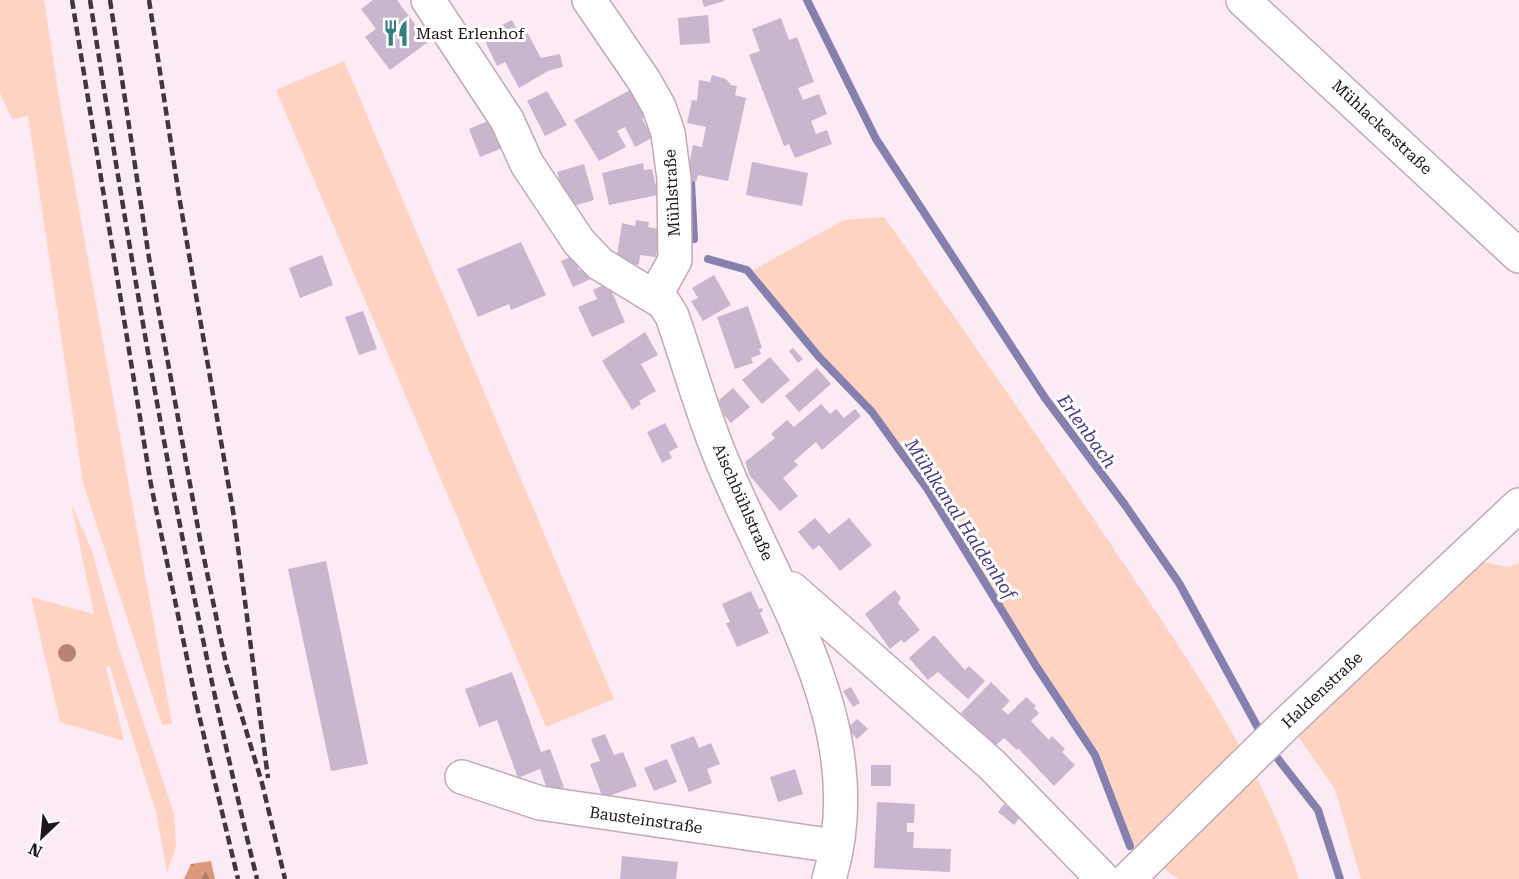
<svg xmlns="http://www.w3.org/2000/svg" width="1519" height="879" font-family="'Roboto Serif',serif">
  <defs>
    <pattern id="forest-firs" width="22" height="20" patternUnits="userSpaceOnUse" patternTransform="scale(1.5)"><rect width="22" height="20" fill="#dc987e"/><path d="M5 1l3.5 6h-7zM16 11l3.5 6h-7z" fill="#b27b66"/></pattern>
  </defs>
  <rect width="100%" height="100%" fill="#fceaf4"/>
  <path fill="#fed3c2" d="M0,0H44L61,110L172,724L162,725L83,483L28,116L12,119L0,93Z
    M344,61L614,699L546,727L276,90Z
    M884,217C966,333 1047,449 1126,567C1192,666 1262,765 1299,879H1178L1134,845L1099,753L1062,701L931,488L874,410L821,355L753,270L844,220Z
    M71,503L92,551L119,649L174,814L176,847L167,872L156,812L109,664L106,668L124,741L60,722L31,597L94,614Z
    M1482,562L1510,567L1519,563V879H1361L1335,789L1295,732Z"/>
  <path fill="url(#forest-firs)" d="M211,861L215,879H184L191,864Z"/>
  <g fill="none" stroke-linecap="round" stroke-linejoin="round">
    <path stroke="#8680af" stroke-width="8" d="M807,0L876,139L1045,398L1125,505L1179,583L1263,737
      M691,182L694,239
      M708,259L747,270L819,357L872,412L928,490L1036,666L1095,755L1130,846
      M1271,750L1318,810L1340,879"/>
  </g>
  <path fill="#c7b6ce" d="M373,0H397L428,42L390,70L365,37L376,29L361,9Z
    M702,0H724V1L704,7Z
    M708,15L710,43L680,45L678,18Z
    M781,18L789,40L797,37L814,82L798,88L803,100L819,94L827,114L811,121L816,134L827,130L832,144L795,158L789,144L784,146L749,55L760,51L752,29Z
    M512,20L520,36L527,32L541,58L560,54L563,67L548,71L519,88L505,62L497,66L482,35Z
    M712,75L726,79L731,85L737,86L735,95L746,98L728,181L698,175L696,182L686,180L693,145L702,147L706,127L687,123L692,100L697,101L699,80L710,82Z
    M634,88L648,116L642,118L652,138L635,147L625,127L617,131L626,147L599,161L574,120Z
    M547,91L567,125L545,136L527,101Z
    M490,120L502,148L480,157L469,129Z
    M752,162L808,173L802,206L746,195Z
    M643,163L644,170L652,169L658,195L609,205L602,173Z
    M584,164L594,200L567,208L557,172Z
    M636,220L649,222L648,227L660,229L656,257L640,255L639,265L616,262L622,223L635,226Z
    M521,242L546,295L511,310L509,304L478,317L457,269Z
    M322,255L333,285L300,298L289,268Z
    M573,256L579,270L588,266L593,278L573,287L561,261Z
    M714,275L731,305L703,321L691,301L698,298L692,288Z
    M608,283L625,322L592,337L578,307L597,299L593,290Z
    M748,306L762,348L759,349L761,354L751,358L753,363L735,369L717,317Z
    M363,311L377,349L359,355L345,317Z
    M645,332L658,355L641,364L656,391L639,401L641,404L632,410L602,361Z
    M793,348L803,359L798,363L789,351Z
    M770,357L790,380L762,404L742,380Z
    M817,368L831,384L799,412L785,396Z
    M733,388L750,407L731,423L724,415L719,400Z
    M821,404L830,414L836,409L844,418L855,409L861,416L822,450L816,442L794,461L798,465L783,478L798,496L780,511L750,476L745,462L775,438L771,434L787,420L794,427Z
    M665,423L678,447L669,452L672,458L662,463L647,432Z
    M815,518L829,534L849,518L872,545L840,571L819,545L813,550L798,532Z
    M326,561L368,764L331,771L288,569Z
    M895,590L901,598L898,603L920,630L904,643L901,640L890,649L865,614Z
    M751,591L759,609L762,608L763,611L760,613L769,633L737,647L726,623L730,622L722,604Z
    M934,635L965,670L969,666L985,681L968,699L938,672L928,680L909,658Z
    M512,672L541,752L550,749L564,787L548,792L540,769L518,778L497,720L479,727L465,689Z
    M991,682L1010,701L1002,709L1008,715L1026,697L1036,706L1034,708L1039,713L1031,721L1049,740L1052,736L1065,749L1062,752L1075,765L1054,786L1018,748L1017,750L1004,738L995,746L961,713Z
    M851,687L860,703L853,707L843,691Z
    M857,719L868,729L857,739L847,729Z
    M605,734L614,755L623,752L637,786L603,798L590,764L600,761L591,739Z
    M694,736L699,748L711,743L720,764L707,769L712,783L689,792L670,745Z
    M667,759L677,782L654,791L644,768Z
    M871,765H891V786H871Z
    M795,769L803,794L778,802L770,777Z
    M877,802L915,804L914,823H907V832H914L913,848L951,849L950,872L874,868Z
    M1004,804L1020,817L1014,825L998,812Z
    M622,856L678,862L676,879H620Z"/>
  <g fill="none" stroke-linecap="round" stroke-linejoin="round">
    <defs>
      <path id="minor" d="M428,0L507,120L527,164L579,242L600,264L664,303L672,316C690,367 704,421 726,470C780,599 874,733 829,879
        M589,0L645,82L659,107L668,133L674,179L675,260L655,296
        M783,593L792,589L991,764L1103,879
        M462,777L540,803L835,846
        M1128,879L1288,722L1519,505"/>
      <path id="major" d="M1243,0L1519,256"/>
    </defs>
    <use href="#minor" stroke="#c3a8b7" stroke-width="36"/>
    <use href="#major" stroke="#c3a8b7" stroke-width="36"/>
    <use href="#minor" stroke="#fff" stroke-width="33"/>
    <use href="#major" stroke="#fff" stroke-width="33"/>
    <path stroke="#41363c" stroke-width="4.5" stroke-dasharray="9 4.5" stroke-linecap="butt" d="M72,0L151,485L198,711L238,879
      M90,0C136,295 186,589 257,879
      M110,0L149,258L200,539L226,664L262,783L285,879
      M149,0L179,196L234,517L268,778"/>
  </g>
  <circle fill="#b78371" cx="67" cy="653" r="9"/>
  <defs>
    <symbol id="restaurant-bare" viewBox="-9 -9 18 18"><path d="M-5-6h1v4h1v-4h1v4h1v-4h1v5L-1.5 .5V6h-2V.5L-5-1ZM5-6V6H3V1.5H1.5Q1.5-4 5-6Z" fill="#347d81" stroke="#fff" stroke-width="2.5" paint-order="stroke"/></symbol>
  </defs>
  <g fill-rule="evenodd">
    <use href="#restaurant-bare" x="377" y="14" width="38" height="38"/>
  </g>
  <g text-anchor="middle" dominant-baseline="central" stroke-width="6" stroke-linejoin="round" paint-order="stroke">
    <g font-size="16" fill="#20161b" stroke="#fff" text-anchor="start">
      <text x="416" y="33">Mast Erlenhof</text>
    </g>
    <g font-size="16" fill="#20161b" stroke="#fff">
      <text transform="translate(1382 127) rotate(43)">Mühlackerstraße</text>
      <text transform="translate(672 193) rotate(-93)">Mühlstraße</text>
      <text transform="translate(743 502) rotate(66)">Aischbühlstraße</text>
      <text transform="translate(1322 690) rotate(-43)">Haldenstraße</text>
      <text transform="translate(646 820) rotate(8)">Bausteinstraße</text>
    </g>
    <g font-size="18" font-style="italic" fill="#443983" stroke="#fff">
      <text transform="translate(1087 431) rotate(54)">Erlenbach</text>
      <text transform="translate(961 519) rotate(57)">Mühlkanal Haldenhof</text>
    </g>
  </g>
  <g transform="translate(42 837) rotate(206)" stroke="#ffffff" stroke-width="4.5" paint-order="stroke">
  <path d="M0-4.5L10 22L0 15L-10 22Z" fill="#20161b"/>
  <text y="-9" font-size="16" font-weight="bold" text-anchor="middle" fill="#20161b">N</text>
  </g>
</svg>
